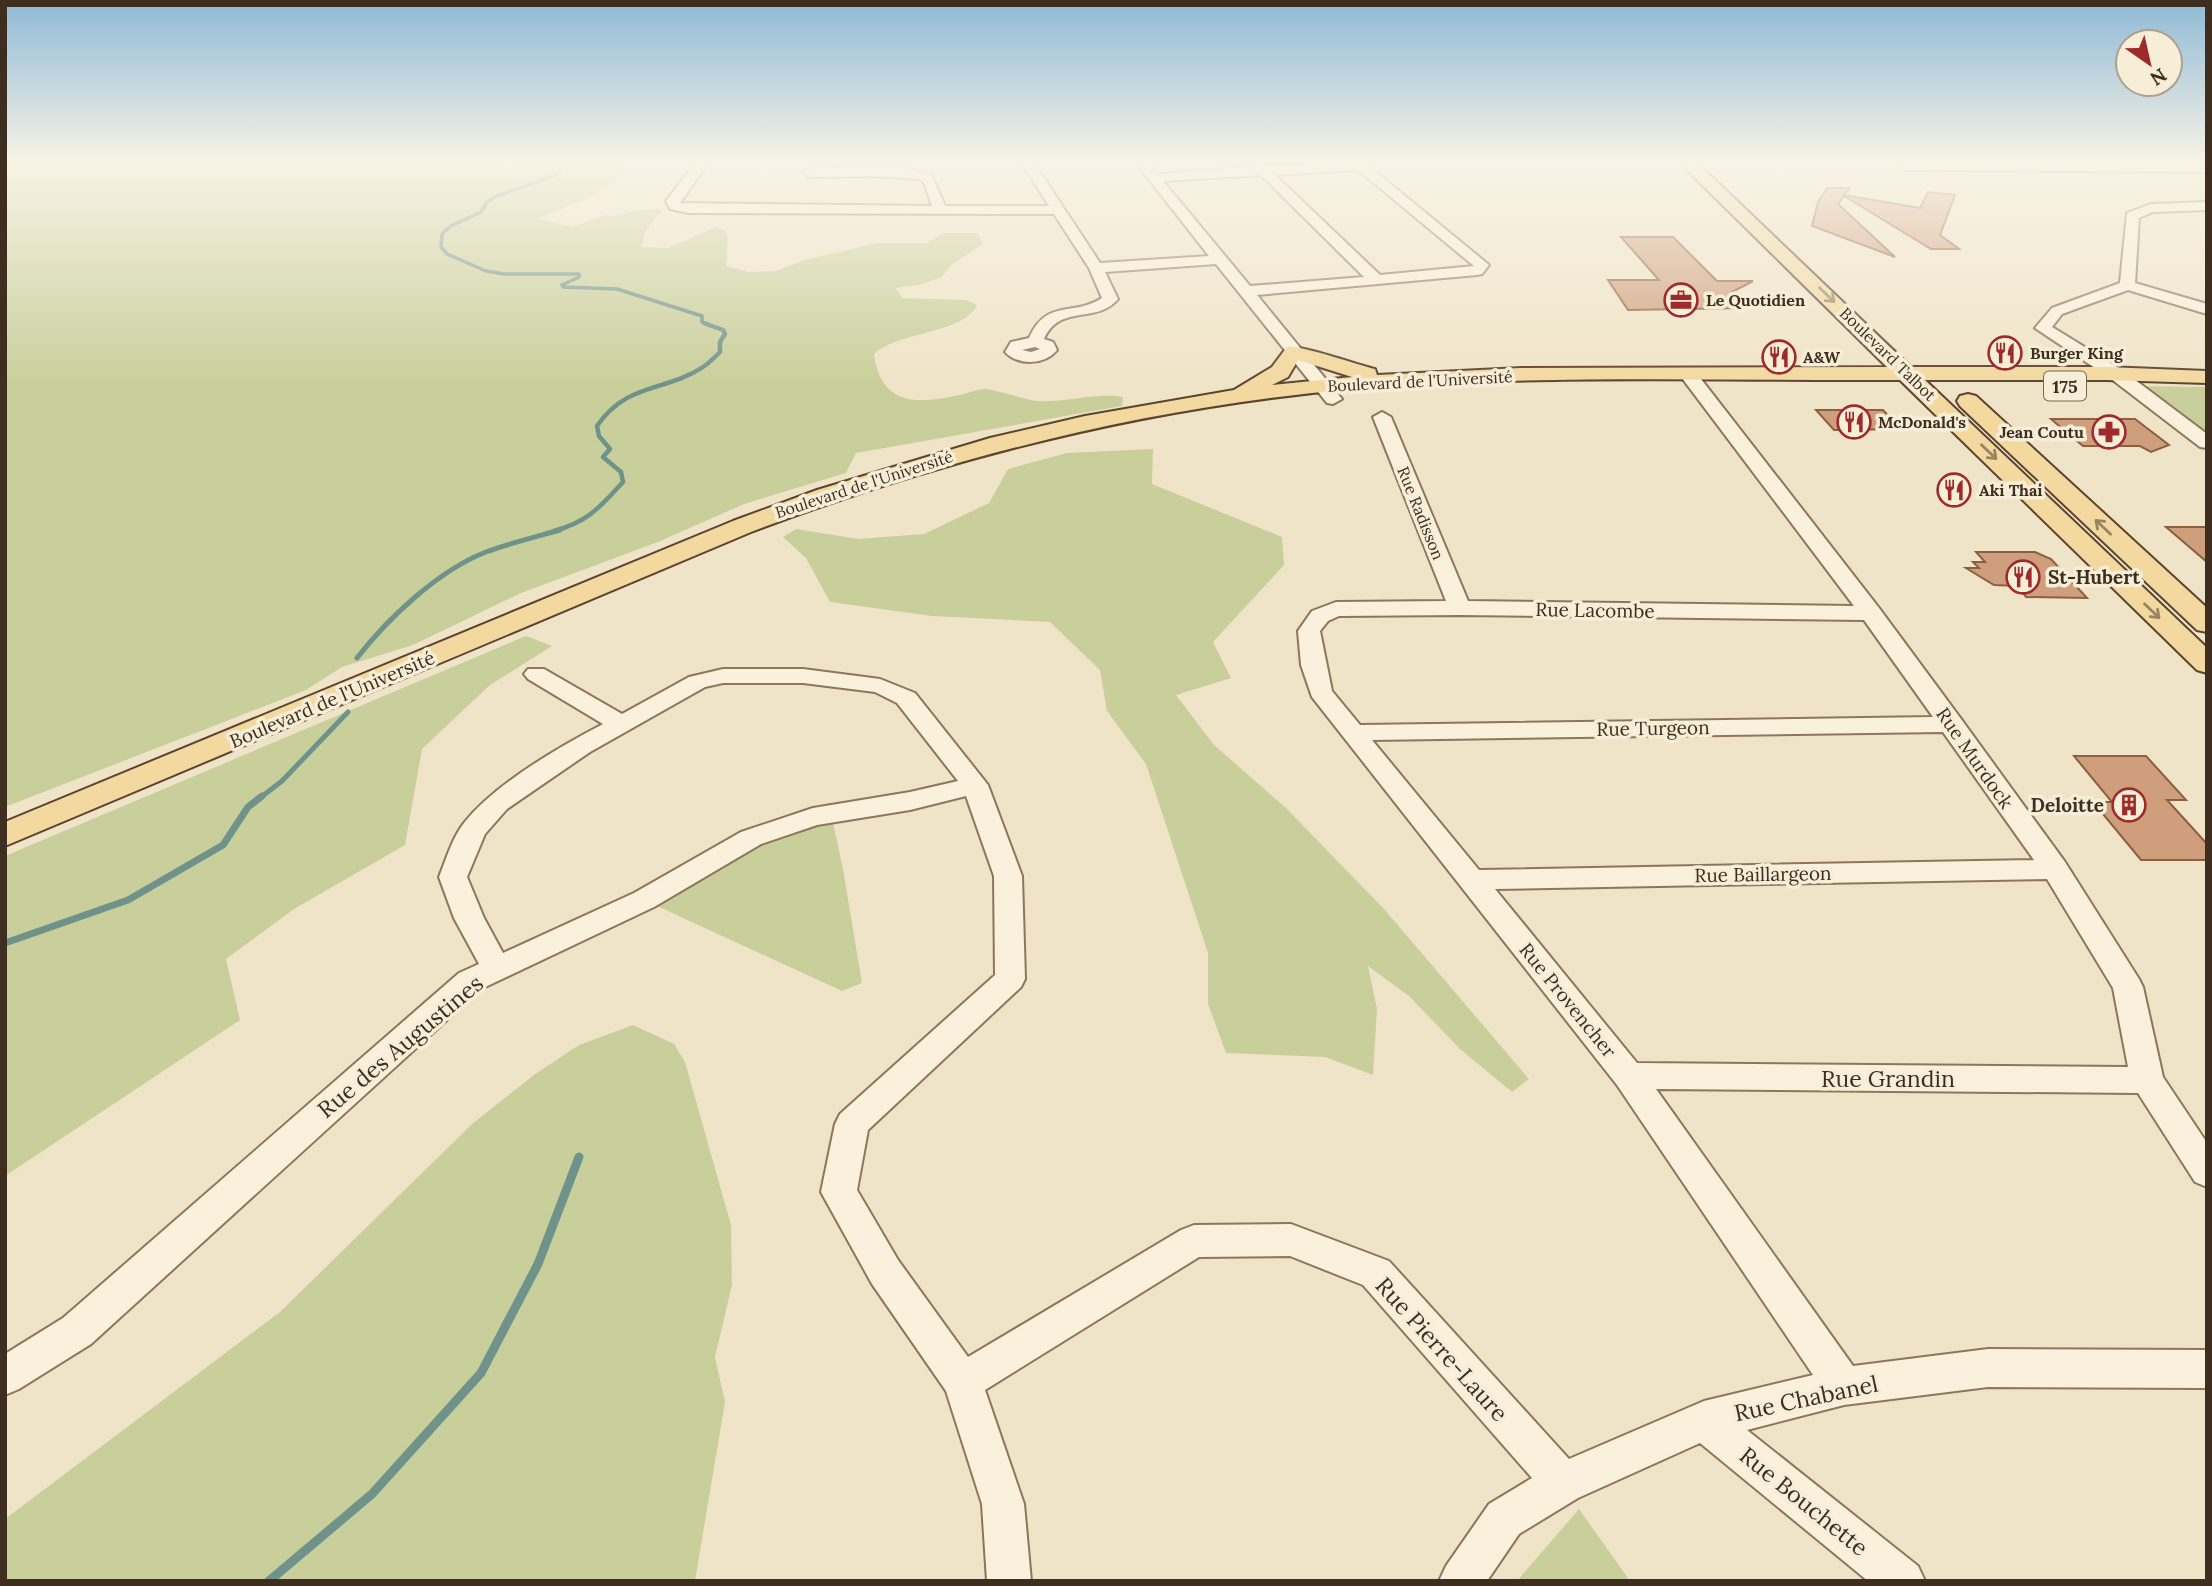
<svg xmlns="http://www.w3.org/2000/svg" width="2212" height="1586" font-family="Lora,serif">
  <rect width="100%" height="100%" fill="#f0e4c8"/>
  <path fill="#c9cf9b" d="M5,163H630L611,184L595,195L537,219L573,227L605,215L615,216L643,209H663L646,230L641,247L668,248L716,227L724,230L728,236L726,266L749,272L776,271L805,260L877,243H926L943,233H978L983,244L952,264L942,277L922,284L896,288L902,298L967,300L977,305C963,334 899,331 874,354C881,405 915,405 959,395C966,394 977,389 985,389C998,390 1021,399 1037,401C1066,403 1095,392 1123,397L1122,406L856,453L846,473L744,504L658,542L521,593L413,645L342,667L306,690L5,807Z
    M2130,386L2207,387V443Z
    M1153,449L1152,484L1282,537L1284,565L1213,642L1231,678L1176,695L1214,745L1286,808L1384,909L1529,1079L1512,1092L1460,1049L1409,996L1368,966L1377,1009L1373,1075L1325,1057L1226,1053L1208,1004V953L1146,764L1107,711L1100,670L1050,622L932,616L830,602L806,558L783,537L796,529L858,539L924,534L989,503L1008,469L1067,453Z
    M526,636L552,646L490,685L422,749L405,845L294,909L226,959L240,1020L5,1176V856Z
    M831,814L843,869L862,983L842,991L644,900L751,838Z
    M633,1025L674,1044L685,1062L731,1225L732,1285L715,1357L725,1402L695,1581H5V1519L280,1312L472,1124L534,1075L579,1045Z
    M1579,1509L1630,1581H1517Z"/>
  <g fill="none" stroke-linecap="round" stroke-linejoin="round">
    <path stroke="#6f938a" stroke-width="3.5" d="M560,163V171L553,176L497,196L487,202L481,212L451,226L442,234L441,247L447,254L486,271L504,274H579V277L562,285L563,287L617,289L702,316V322L709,325"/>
    <path stroke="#6f938a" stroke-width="4.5" d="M554,531C589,521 599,508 623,482L621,472L603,457L610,449L599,436L597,426C627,382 666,392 703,367C709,363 715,357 720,352V342L725,334L723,330L704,323"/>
    <path stroke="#6f938a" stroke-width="5" d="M357,658C388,618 439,570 486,552C510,543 535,537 560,530
      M260,798L282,781L348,712"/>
    <path stroke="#6f938a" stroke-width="7" d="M5,943L128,900L223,845L248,807L262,796"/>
    <path stroke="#6f938a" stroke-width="9" d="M269,1581L372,1494L481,1373L538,1264L579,1157"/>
  </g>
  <path fill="#cf9f7d" stroke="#8d5f41" stroke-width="2" d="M1827,188H1850L1844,195L1920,208L1928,192L1955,195L1940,235L1959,249H1931L1844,196L1838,204L1895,257L1812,226L1818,202Z
    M1621,237H1673L1717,281H1753L1732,292L1748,308L1628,310L1608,280H1659Z
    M1816,410H1883L1901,429L1834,430Z
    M2051,419H2135L2169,445L2151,452L2140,446H2083Z
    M2166,527H2207V562Z
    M1976,552H2035L2051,559L2087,598L2026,597L2018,586L1994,585L1966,568H1979L1973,562H1985Z
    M2074,756H2146L2186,800H2167L2207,844V860H2141L2093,802H2112Z"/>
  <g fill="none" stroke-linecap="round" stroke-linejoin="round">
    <defs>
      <path id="minor" d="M695,163H708L680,203L932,206L924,182L918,179L872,176L809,177L803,173L809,169C844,169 901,161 932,176L945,206H1049L1022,163H1034L1100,263L1209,256L1136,163H1149L1158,174L1263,166L1359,163L1371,168L1489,265L1482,274L1477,275L1257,295L1342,399L1333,404L1327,403L1216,264L1105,272L1118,299C1096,325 1060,303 1044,339L1053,342L1057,350C1045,365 1018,366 1005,352L1011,342L1029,338C1047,298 1073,317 1102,298L1089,268L1054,214L688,213L670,209L666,201ZM1353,170L1363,174L1474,266L1380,275L1275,175ZM1261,175L1364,277L1250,286L1163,181ZM1035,347L1040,349L1031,352L1022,350Z
        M1897,163L2207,164V172L1906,170Z
        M2207,202V210L2153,212L2139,218L2135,283L2207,304V314L2128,290L2062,314L2052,327L2122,370L2207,434V448L2200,447L2110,378L2035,328L2052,308L2120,283L2127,213L2151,204Z
        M1688,369L1694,370L1879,608L1961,719L2065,862L2139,979L2143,987L2163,1077L2207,1143V1187L2195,1182L2138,1093L1656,1089L1853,1366L1988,1349L2207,1350V1388L1988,1387L1844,1405L1747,1430L1918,1566L1925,1581H1868L1700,1443L1578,1498L1519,1534L1487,1581H1439L1446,1566L1489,1504L1532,1478L1363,1285L1290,1256L1199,1257L985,1390L1024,1504L1031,1581H987L982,1504L946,1391L872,1284L821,1192L835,1124L840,1114L995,975L994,876L966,796L910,810L817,825L761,844L654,907L481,989L91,1344L19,1389L5,1395V1354L63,1318L459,973L479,964L454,918L439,877C446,860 452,838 464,823C495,784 559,747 603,724L528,679L524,674L528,669H544L622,714L689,677L723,669H803L880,679L915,693L988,785L1022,876L1025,979L1021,987L868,1130L857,1190L898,1260L968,1357L1181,1230L1194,1225L1291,1224L1389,1261L1569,1459L1704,1401L1813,1375L1617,1085L1312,697L1301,665L1298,631L1312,611L1336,602L1446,601L1373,417L1382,412L1391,417L1468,601L1854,606L1682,378L1680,374L1682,370ZM1460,615L1864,620L1933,717L1360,725L1332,691L1320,631L1328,621L1339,616ZM723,683H803L875,692L897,703L958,781L910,792L813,808L741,832L634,893L503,953L484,918L467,877L485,834L507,809L590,752L705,687ZM1943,732L2034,860L1479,870L1372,740ZM2047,879L2113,988L2128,1067L1637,1063L1495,889Z"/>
      <path id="major" d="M1680,163H1697L1911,367H2106L2207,371V383L2106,380H1925L2207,648V673L2197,670L1900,380C1718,381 1536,374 1354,389C1146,407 946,458 751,532L5,846V822L733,521L817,490L990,438L1085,416L1234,390L1272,367L1287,347C1298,344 1358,365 1375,369L1377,375L1521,368L1887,367ZM1298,360L1352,377L1272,385L1288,377Z
        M1968,394L1976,396L2207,608V632L2197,630L1960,406L1957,401L1960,396Z"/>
    </defs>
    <use href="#minor" stroke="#8d765c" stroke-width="4"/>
    <use href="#major" stroke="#5b4430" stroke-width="4"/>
    <use href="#minor" fill="#faf1dc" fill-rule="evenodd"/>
    <use href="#major" fill="#f3d9a0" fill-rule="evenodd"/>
  </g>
  <defs><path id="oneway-shaft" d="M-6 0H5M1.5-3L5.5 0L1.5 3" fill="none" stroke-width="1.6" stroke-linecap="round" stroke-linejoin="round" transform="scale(1.75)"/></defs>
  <g stroke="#988460">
    <use href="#oneway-shaft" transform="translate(1827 295) rotate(44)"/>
    <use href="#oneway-shaft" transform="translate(1989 452) rotate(44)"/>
    <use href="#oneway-shaft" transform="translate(2103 527) rotate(-137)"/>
    <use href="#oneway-shaft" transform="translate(2152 611) rotate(44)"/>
  </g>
  <linearGradient id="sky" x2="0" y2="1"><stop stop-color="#8fbad6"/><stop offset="0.42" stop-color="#f8f3e6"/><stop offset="1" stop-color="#f8f3e6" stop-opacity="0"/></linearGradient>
  <rect width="2212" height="385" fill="url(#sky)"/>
  <defs>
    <symbol id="office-ring" viewBox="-11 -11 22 22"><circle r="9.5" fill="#f7eed8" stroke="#9e2a2b" stroke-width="1.5"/><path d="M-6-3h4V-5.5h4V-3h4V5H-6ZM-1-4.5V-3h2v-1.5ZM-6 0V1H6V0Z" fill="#9e2a2b"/></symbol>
    <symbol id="restaurant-ring" viewBox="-11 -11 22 22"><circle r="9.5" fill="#f7eed8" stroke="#9e2a2b" stroke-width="1.5"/><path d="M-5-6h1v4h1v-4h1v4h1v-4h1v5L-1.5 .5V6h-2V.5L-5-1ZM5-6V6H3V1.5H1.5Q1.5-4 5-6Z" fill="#9e2a2b"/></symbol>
    <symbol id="pharmacy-ring" viewBox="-11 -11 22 22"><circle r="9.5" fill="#f7eed8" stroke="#9e2a2b" stroke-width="1.5"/><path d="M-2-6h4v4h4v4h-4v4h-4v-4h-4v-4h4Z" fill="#9e2a2b"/></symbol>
    <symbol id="building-ring" viewBox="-11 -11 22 22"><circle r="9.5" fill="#f7eed8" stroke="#9e2a2b" stroke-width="1.5"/><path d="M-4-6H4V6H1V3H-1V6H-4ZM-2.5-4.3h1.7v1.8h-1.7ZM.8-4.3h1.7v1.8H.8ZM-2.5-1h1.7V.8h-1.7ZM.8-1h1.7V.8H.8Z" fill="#9e2a2b"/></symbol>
  </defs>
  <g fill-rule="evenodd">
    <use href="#office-ring" x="1662" y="281" width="38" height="38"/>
    <use href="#restaurant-ring" x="1986" y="334" width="38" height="38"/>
    <use href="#restaurant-ring" x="1760" y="338" width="38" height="38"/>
    <use href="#restaurant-ring" x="1835" y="403" width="38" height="38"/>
    <use href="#pharmacy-ring" x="2090" y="413" width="38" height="38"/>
    <use href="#restaurant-ring" x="1935" y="471" width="38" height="38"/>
    <use href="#restaurant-ring" x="2004" y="558" width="38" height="38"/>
    <use href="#building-ring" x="2110" y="786" width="38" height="38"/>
  </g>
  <g text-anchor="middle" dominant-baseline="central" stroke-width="7" stroke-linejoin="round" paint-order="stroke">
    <g font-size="16" font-weight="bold" fill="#3d2e20" stroke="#f7eed8" text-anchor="start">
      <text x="1706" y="300">Le Quotidien</text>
      <text x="2030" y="353">Burger King</text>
      <text x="1803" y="357">A&amp;W</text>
      <text x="1878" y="422">McDonald's</text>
      <text x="2084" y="432" text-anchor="end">Jean Coutu</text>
      <text x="1979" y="490">Aki Thai</text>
    </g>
    <g font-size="16" fill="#3d2e20" stroke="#f7eed8">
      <text transform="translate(1888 354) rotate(44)">Boulevard Talbot</text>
      <text transform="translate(1420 381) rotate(-3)">Boulevard de l'Université</text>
      <text transform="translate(864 484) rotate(-18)">Boulevard de l'Université</text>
      <text transform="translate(1421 513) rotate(68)">Rue Radisson</text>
    </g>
    <rect fill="#f7eed8" stroke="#756857" stroke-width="2" x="2044" y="371.5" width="42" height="29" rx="5"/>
    <g font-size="18" font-weight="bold" fill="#3d2e20">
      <text x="2065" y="386">175</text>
    </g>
    <g font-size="19" font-weight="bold" fill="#3d2e20" stroke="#f7eed8" text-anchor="start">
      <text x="2048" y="577">St-Hubert</text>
      <text x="2104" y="805" text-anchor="end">Deloitte</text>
    </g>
    <g font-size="19" fill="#3d2e20" stroke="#f7eed8">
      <text transform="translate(1595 610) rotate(1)">Rue Lacombe</text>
      <text transform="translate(332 699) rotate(-23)">Boulevard de l'Université</text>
      <text transform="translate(1653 728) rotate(-1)">Rue Turgeon</text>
      <text transform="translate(1975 758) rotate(55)">Rue Murdock</text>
      <text transform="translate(1763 874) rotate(-1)">Rue Baillargeon</text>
      <text transform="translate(1568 1000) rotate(51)">Rue Provencher</text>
    </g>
    <g font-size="23" fill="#3d2e20" stroke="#f7eed8">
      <text transform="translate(400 1046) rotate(-40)">Rue des Augustines</text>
      <text x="1888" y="1078">Rue Grandin</text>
      <text transform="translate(1442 1349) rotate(48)">Rue Pierre-Laure</text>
      <text transform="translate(1806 1398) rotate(-12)">Rue Chabanel</text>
      <text transform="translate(1804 1501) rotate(39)">Rue Bouchette</text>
    </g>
  </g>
  <rect width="2212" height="1586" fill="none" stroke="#3d2e20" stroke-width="14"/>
  <g transform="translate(2149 63) rotate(146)"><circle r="33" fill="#f7eed8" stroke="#ada18e" stroke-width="2"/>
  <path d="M0-5L12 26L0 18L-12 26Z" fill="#9e2a2b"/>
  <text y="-10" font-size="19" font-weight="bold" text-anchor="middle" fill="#3d2e20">N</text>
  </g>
</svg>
